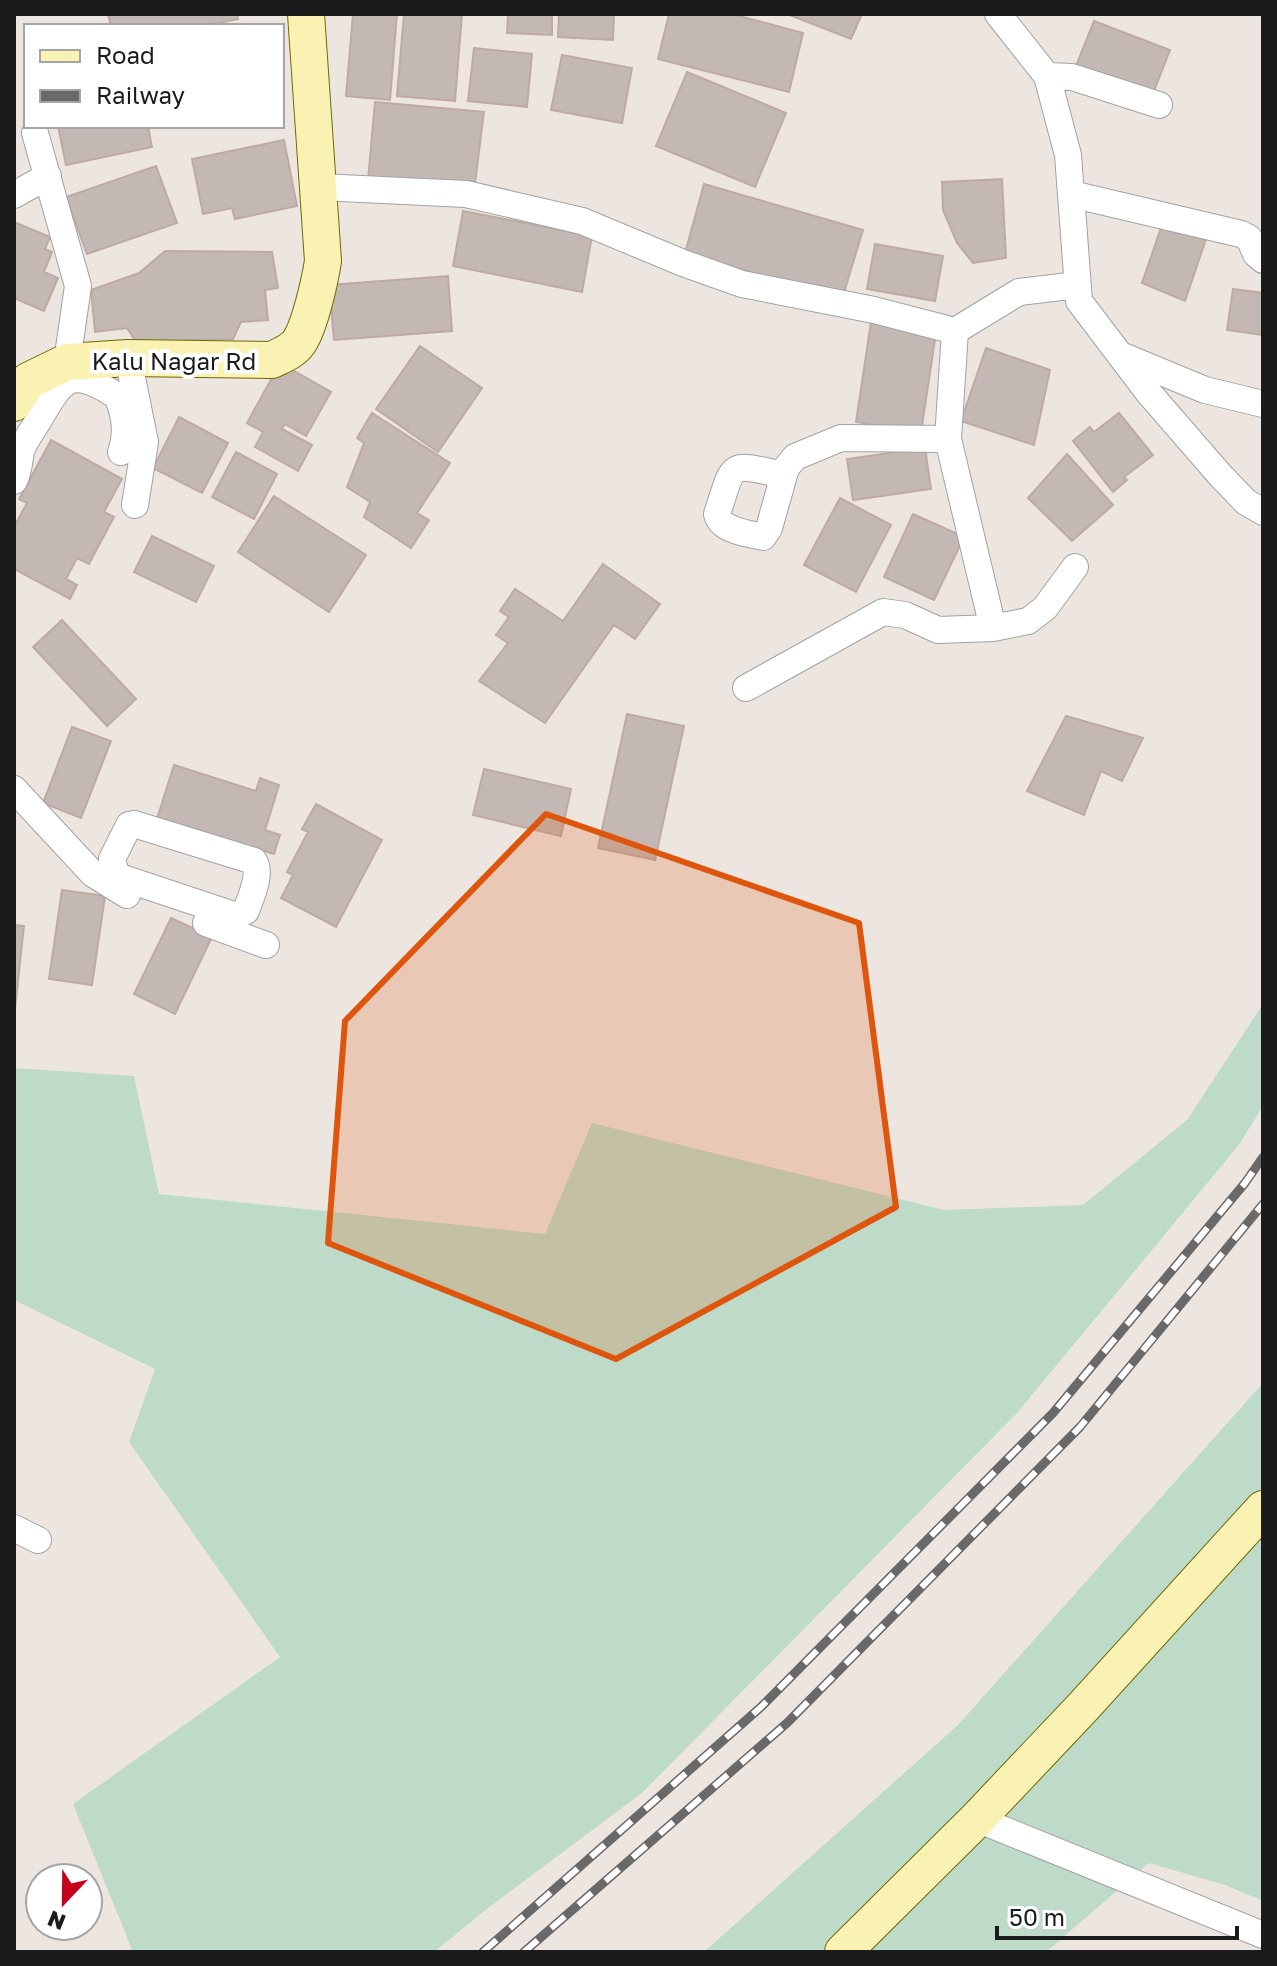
<svg xmlns="http://www.w3.org/2000/svg" width="1277" height="1966" font-family="'Golos Text',sans-serif">
  <rect width="100%" height="100%" fill="#ede6e0"/>
  <path fill="#bddbc8" d="M1263,1004V1106L1238,1146L1017,1413L642,1793L488,1908L434,1952H133L73,1804L280,1657L129,1442L155,1369L14,1300V1068L134,1076L159,1194L545,1234L592,1123L944,1210L1083,1205L1187,1120Z
    M1263,1383V1901L1225,1885L1149,1863L1046,1952H704L958,1725Z"/>
  <path fill="#c4b8b4" stroke="#beaaa3" stroke-width="2" d="M108,14H237L238,19L204,26H111Z
    M353,14H397L390,100L346,96Z
    M404,14H462L455,101L397,96Z
    M508,14H552V35L507,33Z
    M559,14H614L613,40L558,37Z
    M669,14H732L803,33L789,92L658,59Z
    M787,14H862L851,39Z
    M1094,21L1170,50L1152,96L1076,66Z
    M474,48L532,54L527,107L468,101Z
    M562,55L632,68L622,123L551,110Z
    M687,72L786,113L755,187L656,146Z
    M375,102L484,112L474,191L368,180Z
    M58,126H148L152,147L66,165Z
    M284,140L297,206L235,219L232,208L203,214L192,159Z
    M156,166L177,223L87,254L66,197Z
    M1002,179L1006,258L973,263L957,243L943,210L942,182Z
    M704,184L863,230L842,299L685,253Z
    M463,211L592,236L582,292L453,266Z
    M14,222L50,237L45,249L52,252L44,272L58,278L44,311L14,298Z
    M1162,225L1207,236L1185,301L1142,283Z
    M875,244L943,256L935,301L867,289Z
    M165,251L272,252L278,288L265,290L268,320L241,322L233,339L136,342L127,328L95,332L91,290L139,273Z
    M448,276L452,331L334,340L329,285Z
    M1233,289L1263,293V335L1227,330Z
    M871,322L936,333L921,432L856,422Z
    M420,346L482,388L438,452L376,409Z
    M986,348L1050,370L1034,445L961,421Z
    M280,363L331,392L306,436L285,424L282,429L312,445L298,471L255,447L263,432L247,423Z
    M372,413L450,463L417,513L429,520L411,548L364,517L370,502L347,487L364,443L357,438Z
    M1119,413L1153,455L1124,477L1127,480L1113,492L1073,441L1090,427L1094,432Z
    M179,417L228,443L202,493L153,468Z
    M51,440L122,479L104,512L114,517L89,564L77,558L66,579L77,585L70,599L14,569V527L27,503L19,499Z
    M925,448L931,489L853,500L847,459Z
    M236,452L277,474L254,519L212,497Z
    M1067,454L1113,505L1072,541L1028,498Z
    M274,496L366,555L329,612L238,552Z
    M840,498L891,525L856,592L804,565Z
    M913,514L964,537L934,600L884,577Z
    M152,536L214,566L196,602L134,572Z
    M603,564L660,604L635,639L614,625L545,723L479,681L508,643L496,635L509,617L500,611L515,589L563,621Z
    M62,620L136,699L107,726L33,647Z
    M627,714L684,726L655,860L598,848Z
    M1066,716L1143,738L1122,781L1101,771L1084,815L1027,791Z
    M72,727L111,741L81,818L43,803Z
    M174,765L256,791L260,778L279,785L265,830L280,835L274,854L226,839L156,822Z
    M484,769L571,789L561,836L473,815Z
    M316,804L382,840L336,927L281,898L293,875L287,872L308,832L302,829Z
    M62,890L105,896L92,985L49,979Z
    M171,918L212,937L175,1014L134,994Z
    M14,925L24,926L14,1018Z"/>
  <g fill="none" stroke-linecap="round" stroke-linejoin="round">
    <defs>
      <path id="street" d="M998,14L1047,76L1068,155L1079,301L1148,392L1220,475L1246,502L1263,512
        M1047,76L1072,77L1159,105
        M35,133L78,286L67,362
        M320,187L466,194L582,221L683,263L742,284L874,310L955,331
        M1071,194L1241,234L1249,238L1256,254L1263,260
        M14,195L48,176
        M1123,356L1205,390L1263,404
        M128,358L145,442L135,505
        M784,475C727,463 735,460 717,514C721,531 747,533 763,537L769,528L786,468L795,457L841,438L948,439
        M14,481C19,471 19,462 21,451C25,440 34,428 40,418C64,376 72,367 117,396C125,414 128,433 121,452
        M993,628L1028,621L1045,608L1075,567
        M746,688L883,612L905,615L938,630L993,628L948,439L955,331L1019,292L1078,285
        M14,789L93,874L127,895
        M134,824L254,861C262,875 251,896 246,911L237,916L123,878L116,874L112,859L129,825Z
        M206,923L266,945
        M14,1528L38,1540
        M977,1819L1263,1935"/>
      <path id="secondary" d="M14,403L28,381L67,362L128,358L272,360C282,355 293,351 299,342C310,326 320,280 323,261L306,14
        M843,1952L977,1819L1083,1707L1263,1509"/>
    </defs>
    <use href="#street" stroke="#a2a2a2" stroke-width="28"/>
    <use href="#secondary" stroke="#6f6a05" stroke-width="38"/>
    <use href="#street" stroke="#fff" stroke-width="26"/>
    <use href="#secondary" stroke="#f9f2b2" stroke-width="36"/>
    <defs>
      <path id="rail" d="M483,1952L761,1707L1053,1413L1245,1183L1263,1157
        M524,1952L787,1723L1080,1427L1263,1204"/>
    </defs>
    <use href="#rail" stroke="#696969" stroke-width="9"/>
    <use href="#rail" stroke="#fff" stroke-width="6" stroke-dasharray="18" stroke-linecap="butt"/>
  </g>
  <path fill="#de560d" fill-opacity="0.2" stroke="#de560d" stroke-width="6" stroke-linejoin="round" d="M546,814L859,923L896,1207L616,1359L328,1243L345,1021Z"/>
  <g text-anchor="middle" dominant-baseline="central" stroke-width="8" stroke-linejoin="round" paint-order="stroke">
    <g font-size="24" fill="#1b1b1b" stroke="#fff">
      <text x="174" y="360">Kalu Nagar Rd</text>
    </g>
  </g>
  <rect width="1277" height="1966" fill="none" stroke="#1b1b1b" stroke-width="32"/>
  <rect x="24" y="24" width="260" height="104" fill="#ffffff" stroke="#a4a4a4" stroke-width="2"/>
  <rect x="40" y="50" width="40" height="12" fill="#f9f2b2" stroke="#a4a4a4" stroke-width="2"/>
  <text x="96" y="64" font-size="24" fill="#1b1b1b">Road</text>
  <rect x="40" y="90" width="40" height="12" fill="#696969" stroke="#a4a4a4" stroke-width="2"/>
  <text x="96" y="104" font-size="24" fill="#1b1b1b">Railway</text>
  <g transform="translate(64 1902) rotate(202)"><circle r="38" fill="#ffffff" stroke="#a4a4a4" stroke-width="2"/>
  <path d="M0-6L14 30L0 20L-14 30Z" fill="#c5011e"/>
  <text y="-12" font-size="22" font-weight="bold" text-anchor="middle" fill="#1b1b1b">N</text>
  </g>
  <path d="M997 1926v12h240v-12" fill="none" stroke="#1b1b1b" stroke-width="4"/>
  <text x="1009" y="1926" font-size="24" fill="#1b1b1b" stroke="#ffffff" stroke-width="6" paint-order="stroke">50 m</text>
</svg>
